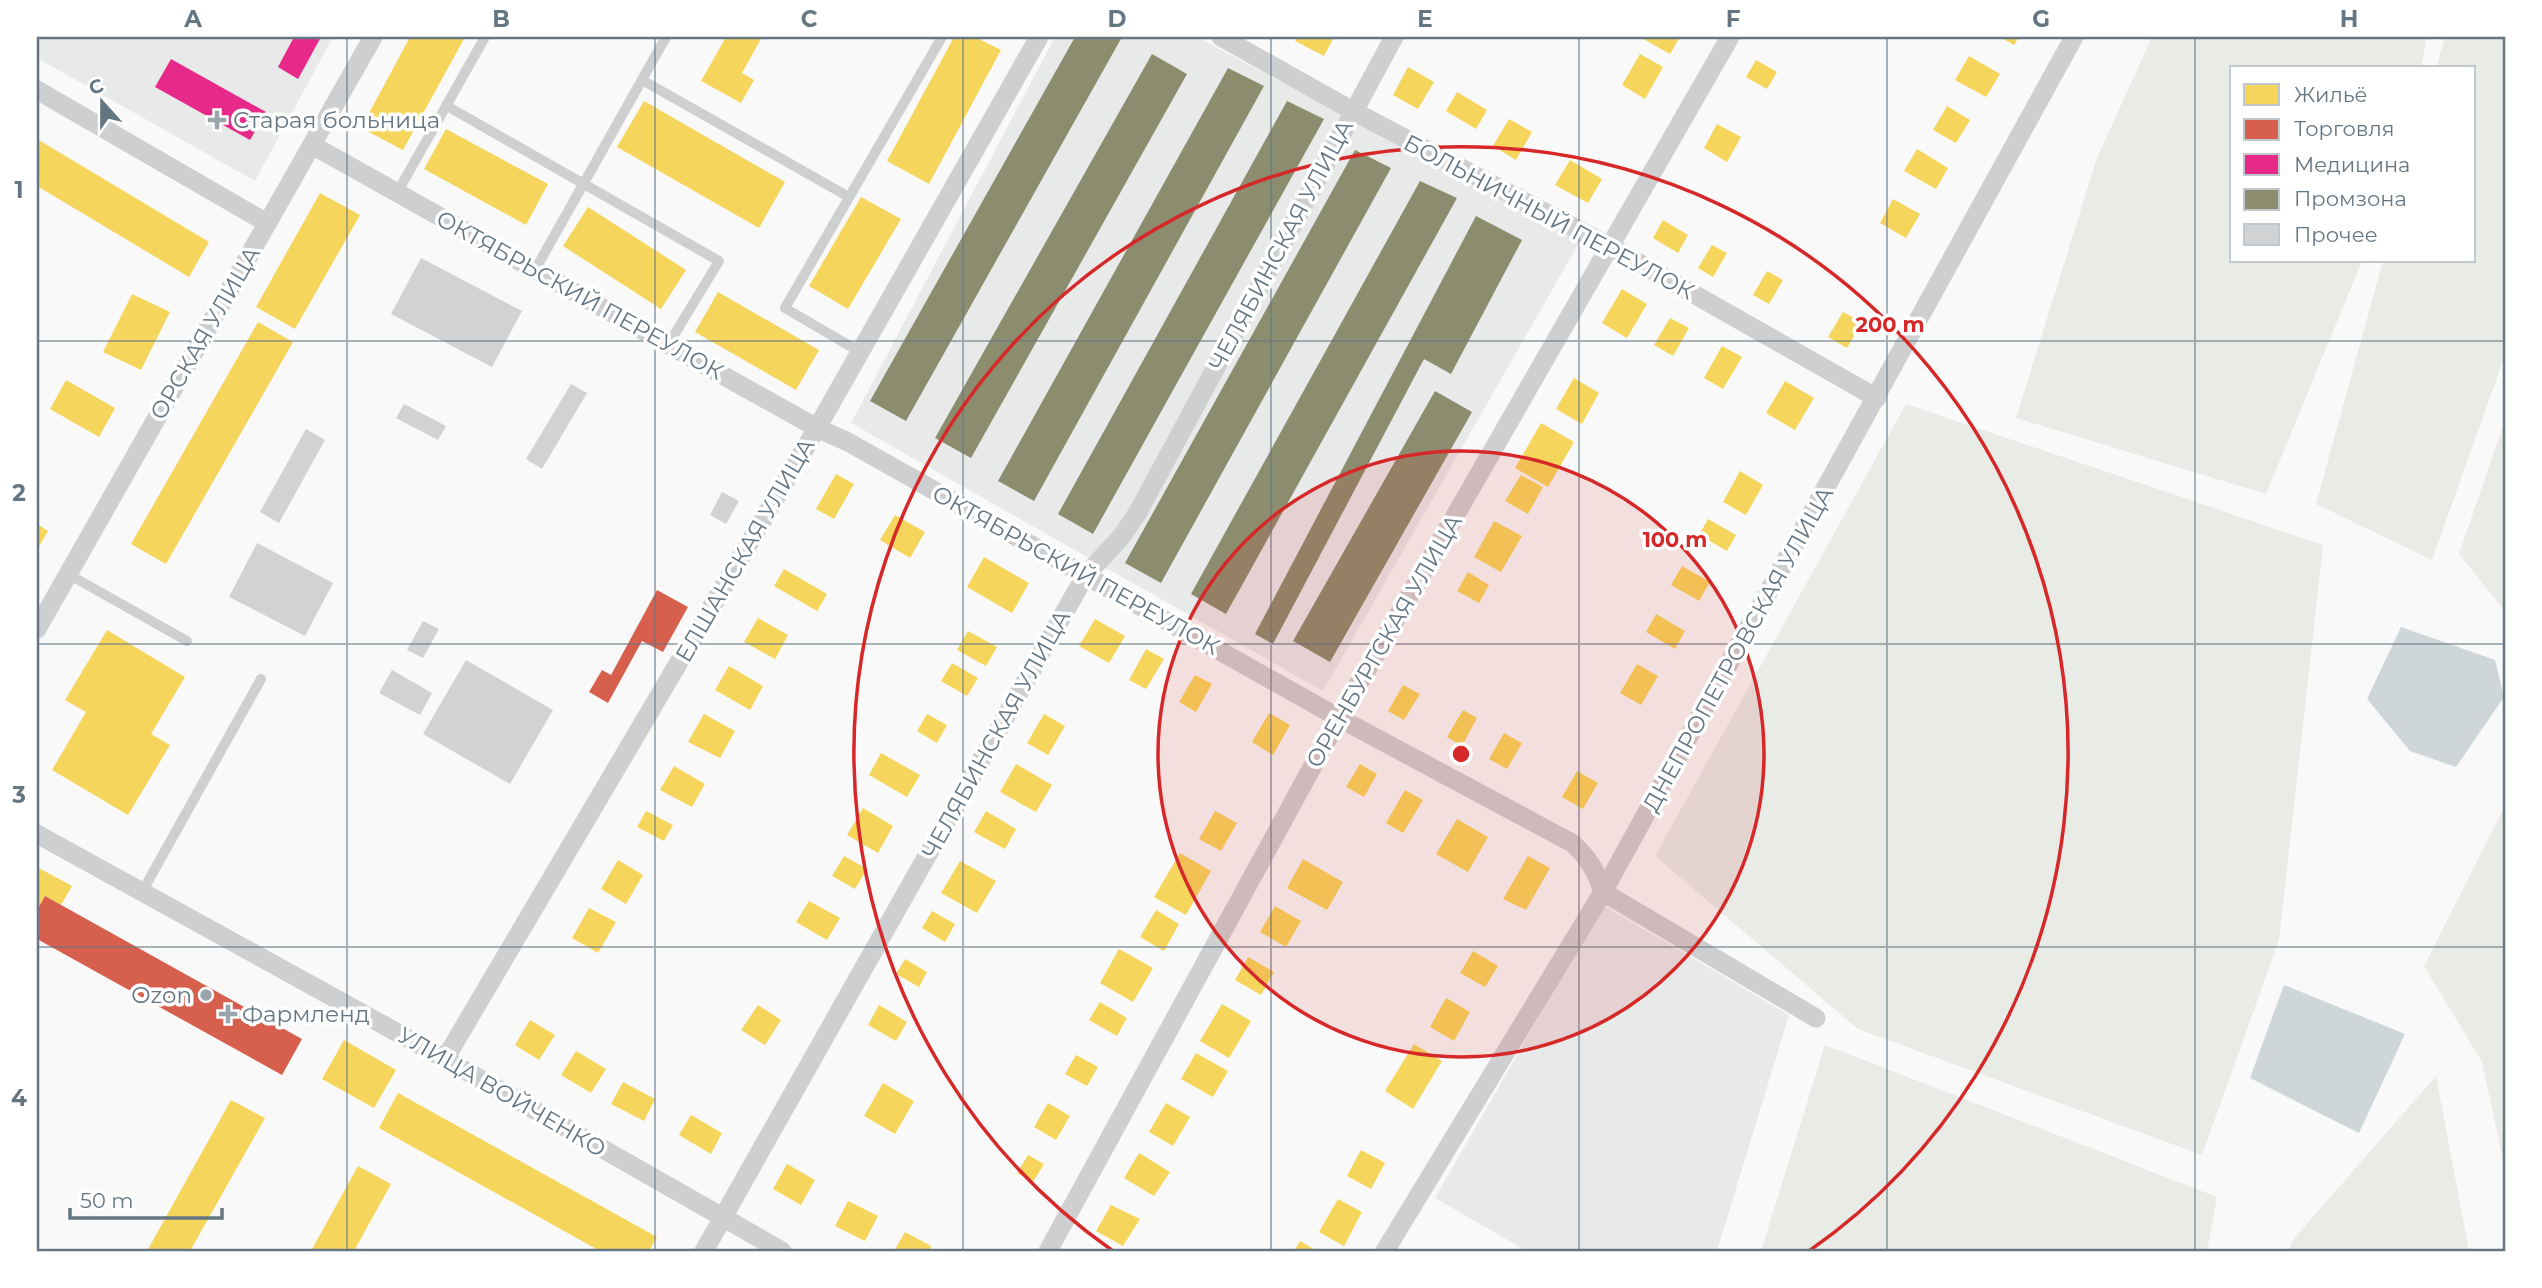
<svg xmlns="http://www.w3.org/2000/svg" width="2542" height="1288" font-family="Montserrat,sans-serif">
  <rect width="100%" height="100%" fill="#f9f9f9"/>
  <path fill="#e8e9e9" d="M37,37H333L255,181L37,58Z
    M1055,37H1197L1580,241L1323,691L851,423Z
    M1603,905L1789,1015L1717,1251H1527L1435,1198Z"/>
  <path fill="#e8ebe6" d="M2152,37H2427L2421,68H2232V261H2362L2266,494L2016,418L2097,158Z
    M2445,37H2505V355L2432,560L2316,504L2383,261H2474V68H2436Z
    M1906,404L2323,545L2279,940L2202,1155L1858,1029L1655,856Z
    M2505,420V611L2459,554Z
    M2505,806V1170L2482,1062L2424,966Z
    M1825,1045L2217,1197L2207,1251H1761Z
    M2436,1076L2469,1251H2289L2292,1241Z"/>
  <path fill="#ced6d9" d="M2401,627L2495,660L2504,697L2456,767L2410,751L2367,699Z
    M2284,985L2405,1034L2359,1133L2250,1078Z"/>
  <path fill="#f6d55c" d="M410,37H465L403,150L361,128Z
    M726,37H762L742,73L754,80L741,103L701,81Z
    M954,37H975L1001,50L929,184L887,161Z
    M1297,37H1334L1324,56L1295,41Z
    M1640,37H1680L1670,54Z
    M2000,37H2019L2014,45Z
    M1640,54L1663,67L1645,99L1622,85Z
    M1969,56L2000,74L1986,97L1955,80Z
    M1756,60L1777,72L1767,89L1746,77Z
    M1408,67L1434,82L1418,109L1393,95Z
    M1457,92L1487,110L1476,129L1446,111Z
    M644,101L785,182L759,228L617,147Z
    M1947,106L1970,120L1956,143L1933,130Z
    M1509,119L1532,132L1516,160L1493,146Z
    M1717,124L1741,137L1727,162L1704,148Z
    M446,129L548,184L526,225L424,169Z
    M37,139L209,242L189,277L37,186Z
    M1917,149L1948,168L1936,189L1904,171Z
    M1570,160L1602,179L1588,203L1555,185Z
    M320,193L360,215L295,329L256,307Z
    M861,197L901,219L848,309L809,286Z
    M1893,199L1920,214L1906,238L1880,223Z
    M588,207L686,270L661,309L563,246Z
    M1663,220L1688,235L1678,253L1653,238Z
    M1712,245L1727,253L1713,277L1698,268Z
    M1767,271L1783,280L1769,304L1753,295Z
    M1622,289L1647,304L1627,338L1602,323Z
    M718,292L819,350L796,390L695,332Z
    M132,294L170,312L141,370L103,352Z
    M1843,312L1862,322L1847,348L1828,337Z
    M1670,318L1689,328L1673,356L1654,345Z
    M258,322L293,342L166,564L131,544Z
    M1722,346L1742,357L1723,389L1704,378Z
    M1574,378L1599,393L1582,424L1556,409Z
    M66,380L115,408L99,437L50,409Z
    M1785,381L1814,398L1795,430L1766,413Z
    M1541,423L1574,442L1548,487L1515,468Z
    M1740,471L1763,485L1746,515L1723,502Z
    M836,474L854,484L834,519L816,509Z
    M1521,475L1543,487L1528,514L1505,501Z
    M895,515L925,532L910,558L880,540Z
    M1708,519L1736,535L1727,551L1699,535Z
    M1494,521L1522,536L1501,572L1474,557Z
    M37,524L48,531L37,550Z
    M984,557L1029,583L1012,613L967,587Z
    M1682,566L1710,582L1699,601L1671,585Z
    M784,569L827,594L817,611L774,586Z
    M1468,572L1489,585L1479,603L1457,591Z
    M1656,614L1685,631L1675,649L1646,632Z
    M758,618L788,635L775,659L744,642Z
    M1095,619L1125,636L1109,663L1079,646Z
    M107,630L185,677L151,734L170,745L128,815L52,770L86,712L65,700Z
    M968,631L997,647L986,666L957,650Z
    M1146,649L1164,659L1146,689L1129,680Z
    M952,663L978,678L967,696L941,681Z
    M1637,664L1658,676L1641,705L1620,693Z
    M729,666L763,686L750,710L715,690Z
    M1195,675L1212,684L1196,712L1179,702Z
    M1403,685L1420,694L1404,720L1388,711Z
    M1463,710L1477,718L1462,746L1447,737Z
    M1269,713L1290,725L1273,755L1252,742Z
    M704,714L735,731L720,758L688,742Z
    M927,714L947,725L937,743L917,731Z
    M1044,714L1065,726L1048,755L1027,743Z
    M1504,733L1522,743L1507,769L1489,759Z
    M881,753L920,775L907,797L869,775Z
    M1016,764L1052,785L1036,812L1000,792Z
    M1360,764L1377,774L1364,797L1346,787Z
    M674,766L705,784L692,807L660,790Z
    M1577,771L1598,783L1583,809L1562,797Z
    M1405,790L1423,800L1403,833L1386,823Z
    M863,808L893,826L878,853L847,835Z
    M646,811L673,825L664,841L637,827Z
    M986,811L1016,829L1005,849L974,832Z
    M1215,811L1237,823L1221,851L1199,839Z
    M1457,819L1488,837L1468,872L1436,854Z
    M1180,853L1211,871L1186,915L1154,897Z
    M844,856L867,869L855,889L832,876Z
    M1528,856L1550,868L1526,910L1503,899Z
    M1303,859L1343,882L1327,910L1287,888Z
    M618,860L643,875L626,904L601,889Z
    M960,861L996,881L977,913L941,893Z
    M37,867L72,886L61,905L45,896L37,910Z
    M809,901L840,918L827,940L796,922Z
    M1275,906L1301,921L1286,947L1260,932Z
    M589,908L616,922L598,953L572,938Z
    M1156,910L1179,924L1164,951L1140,937Z
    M932,911L955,924L945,942L922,928Z
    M1119,949L1153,968L1133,1002L1100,983Z
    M1473,951L1498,966L1485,987L1460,973Z
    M1248,957L1274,972L1261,995L1235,980Z
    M905,959L927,972L919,987L896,974Z
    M1446,998L1470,1012L1454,1041L1430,1027Z
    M1100,1002L1127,1018L1117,1036L1089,1020Z
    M1222,1004L1251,1021L1229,1058L1200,1041Z
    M758,1005L781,1020L765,1045L741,1030Z
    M879,1005L907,1022L896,1041L868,1025Z
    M530,1020L555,1035L539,1060L515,1045Z
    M344,1040L396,1070L374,1108L322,1079Z
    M1414,1044L1442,1061L1413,1109L1385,1091Z
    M576,1051L606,1069L591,1093L561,1075Z
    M1196,1053L1228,1071L1213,1097L1181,1079Z
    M1076,1055L1098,1067L1087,1086L1065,1074Z
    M623,1082L655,1099L644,1121L611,1104Z
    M883,1083L914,1101L895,1134L864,1116Z
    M398,1093L657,1237L649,1251H600L379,1128Z
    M231,1100L265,1118L190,1251H147Z
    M1048,1103L1070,1116L1056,1140L1034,1127Z
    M1166,1103L1190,1117L1173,1146L1149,1132Z
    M691,1115L722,1133L711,1154L679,1135Z
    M1361,1150L1385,1163L1371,1189L1347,1176Z
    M1139,1153L1170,1172L1154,1196L1124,1178Z
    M1028,1155L1044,1164L1033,1182L1017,1173Z
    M787,1164L815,1180L801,1205L773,1189Z
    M358,1166L391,1184L354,1251H311Z
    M1338,1199L1362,1212L1344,1246L1319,1232Z
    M848,1201L878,1216L865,1241L835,1226Z
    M1111,1205L1140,1219L1123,1246L1096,1231Z
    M905,1232L931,1246L929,1251H894Z
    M1300,1241L1317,1251H1294Z"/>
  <path fill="#d6604d" d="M657,590L688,607L663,652L642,641L608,703L589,692L602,670L611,675Z
    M45,896L302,1039L282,1075L37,939V910Z"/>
  <path fill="#e7298a" d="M294,37H321L298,79L278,67Z
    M171,59L266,112L250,140L155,87Z"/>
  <path fill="#8c8c6e" d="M1075,37H1122L906,421L870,401Z
    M1152,54L1187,74L971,458L935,438Z
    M1228,68L1264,86L1034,501L998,481Z
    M1287,101L1324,119L1093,534L1058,514Z
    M1355,150L1391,168L1161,583L1125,563Z
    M1420,181L1457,198L1226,614L1191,594Z
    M1476,216L1522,240L1451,374L1424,359L1273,644L1255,634Z
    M1435,391L1472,412L1330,662L1293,641Z"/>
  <path fill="#d0d2d3" d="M421,258L522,311L492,367L391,314Z
    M571,384L587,393L542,469L526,459Z
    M404,404L446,426L438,440L396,418Z
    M306,429L325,440L279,523L260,512Z
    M722,492L739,501L726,524L710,515Z
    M257,543L333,583L305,636L229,597Z
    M423,621L439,629L423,658L407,650Z
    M466,660L553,710L510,784L423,734Z
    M392,670L432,693L420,715L379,693Z"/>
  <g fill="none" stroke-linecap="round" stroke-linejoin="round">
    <path stroke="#cecfd0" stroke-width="10" d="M642,80L849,197
      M447,106L719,261L668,345
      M397,193L485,37
      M535,270L666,37
      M860,352L785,308L942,37
      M68,574L187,641
      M142,892L261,679"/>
    <path stroke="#cecfd0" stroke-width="19" d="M1221,37L1353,111L1609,246L1877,398
      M37,90L267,223
      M312,145L817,428L848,442L1339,718L1572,843C1589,858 1596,871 1603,892L1816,1018
      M37,629L373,37
      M37,834L445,1059L782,1251
      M445,1059L817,428L1039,37
      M704,1251L1085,576L1122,536L1138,512L1394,37
      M1048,1251L1339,718L1730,37
      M1385,1251L1603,892L2074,37"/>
  </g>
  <path fill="none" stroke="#657683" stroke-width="2" stroke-opacity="0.55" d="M347,37V1251M655,37V1251M963,37V1251M1271,37V1251M1579,37V1251M1887,37V1251M2195,37V1251M37,341H2505M37,644H2505M37,947H2505"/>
  <circle cx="1461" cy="754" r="303" fill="#d62828" fill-opacity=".12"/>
  <g fill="none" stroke="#d62828" stroke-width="3.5">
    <circle cx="1461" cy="754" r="303"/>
    <path d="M1113 1251A607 607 0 1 1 1809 1251"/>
  </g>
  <g fill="#99a4ac" stroke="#fff" stroke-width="2.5">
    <path d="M213.5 109.5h7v7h7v7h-7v7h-7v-7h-7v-7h7z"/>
    <circle cx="206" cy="995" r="7"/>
    <path d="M224.5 1003.5h7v7h7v7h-7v7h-7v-7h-7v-7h7z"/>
  </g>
  <g text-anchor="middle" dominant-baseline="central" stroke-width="7" stroke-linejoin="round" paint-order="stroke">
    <g font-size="23" fill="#657683" stroke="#fff" text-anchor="start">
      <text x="233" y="120">Старая больница</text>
      <text x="192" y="995" text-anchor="end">Ozon</text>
      <text x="242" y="1014">Фармленд</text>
    </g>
    <g font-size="23" fill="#657683" stroke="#fff">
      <text transform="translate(1549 217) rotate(28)">БОЛЬНИЧНЫЙ ПЕРЕУЛОК</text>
      <text transform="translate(1281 245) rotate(-62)">ЧЕЛЯБИНСКАЯ УЛИЦА</text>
      <text transform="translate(580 295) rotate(29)">ОКТЯБРЬСКИЙ ПЕРЕУЛОК</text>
      <text transform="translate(205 333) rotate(-60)">ОРСКАЯ УЛИЦА</text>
      <text transform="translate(745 550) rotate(-60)">ЕЛШАНСКАЯ УЛИЦА</text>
      <text transform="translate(1076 570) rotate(29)">ОКТЯБРЬСКИЙ ПЕРЕУЛОК</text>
      <text transform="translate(1384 641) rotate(-60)">ОРЕНБУРГСКАЯ УЛИЦА</text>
      <text transform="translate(1738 649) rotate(-61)">ДНЕПРОПЕТРОВСКАЯ УЛИЦА</text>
      <text transform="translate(996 734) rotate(-61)">ЧЕЛЯБИНСКАЯ УЛИЦА</text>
      <text transform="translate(502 1092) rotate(30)">УЛИЦА ВОЙЧЕНКО</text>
    </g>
  </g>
  <circle cx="1461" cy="754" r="10" fill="#d62828" stroke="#fff" stroke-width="3.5"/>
  <g font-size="21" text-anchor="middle" font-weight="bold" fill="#d62828" stroke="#fff" stroke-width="7" stroke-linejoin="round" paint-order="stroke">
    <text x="1890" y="332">200 m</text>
    <text x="1675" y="547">100 m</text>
  </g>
  <rect width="2542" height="1288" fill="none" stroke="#ffffff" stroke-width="77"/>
  <rect x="2230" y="66" width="245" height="196" fill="#ffffff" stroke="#c1c8cd" stroke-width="2"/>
  <rect x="2244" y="84" width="35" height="21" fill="#f6d55c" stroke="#c1c8cd" stroke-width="2"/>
  <text x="2294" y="102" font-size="21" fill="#657683">Жильё</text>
  <rect x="2244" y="119" width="35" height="21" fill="#d6604d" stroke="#c1c8cd" stroke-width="2"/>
  <text x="2294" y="136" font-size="21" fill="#657683">Торговля</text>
  <rect x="2244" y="154" width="35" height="21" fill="#e7298a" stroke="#c1c8cd" stroke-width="2"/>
  <text x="2294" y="172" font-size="21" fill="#657683">Медицина</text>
  <rect x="2244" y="189" width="35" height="21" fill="#8c8c6e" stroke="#c1c8cd" stroke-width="2"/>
  <text x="2294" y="206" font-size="21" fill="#657683">Промзона</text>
  <rect x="2244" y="224" width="35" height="21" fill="#d0d2d3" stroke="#c1c8cd" stroke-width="2"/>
  <text x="2294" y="242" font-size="21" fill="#657683">Прочее</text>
  <g transform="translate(102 102) rotate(339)" stroke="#ffffff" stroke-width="5" paint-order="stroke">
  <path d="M0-5L12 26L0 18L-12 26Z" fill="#657683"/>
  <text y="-10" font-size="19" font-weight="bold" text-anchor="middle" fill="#657683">С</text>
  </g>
  <path d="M70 1208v10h152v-10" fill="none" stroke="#657683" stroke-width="3.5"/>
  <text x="80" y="1208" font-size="21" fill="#657683" stroke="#ffffff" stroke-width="5" paint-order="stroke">50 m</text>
  <rect x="38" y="38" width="2466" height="1212" fill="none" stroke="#657683" stroke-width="2.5"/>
  <g font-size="23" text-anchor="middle" font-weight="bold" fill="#657683">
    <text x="193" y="27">A</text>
    <text x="501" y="27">B</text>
    <text x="809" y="27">C</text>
    <text x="1117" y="27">D</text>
    <text x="1425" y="27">E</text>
    <text x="1733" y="27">F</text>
    <text x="2041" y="27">G</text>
    <text x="2349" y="27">H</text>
    <text x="19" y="198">1</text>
    <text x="19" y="501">2</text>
    <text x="19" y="803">3</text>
    <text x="19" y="1106">4</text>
  </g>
</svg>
